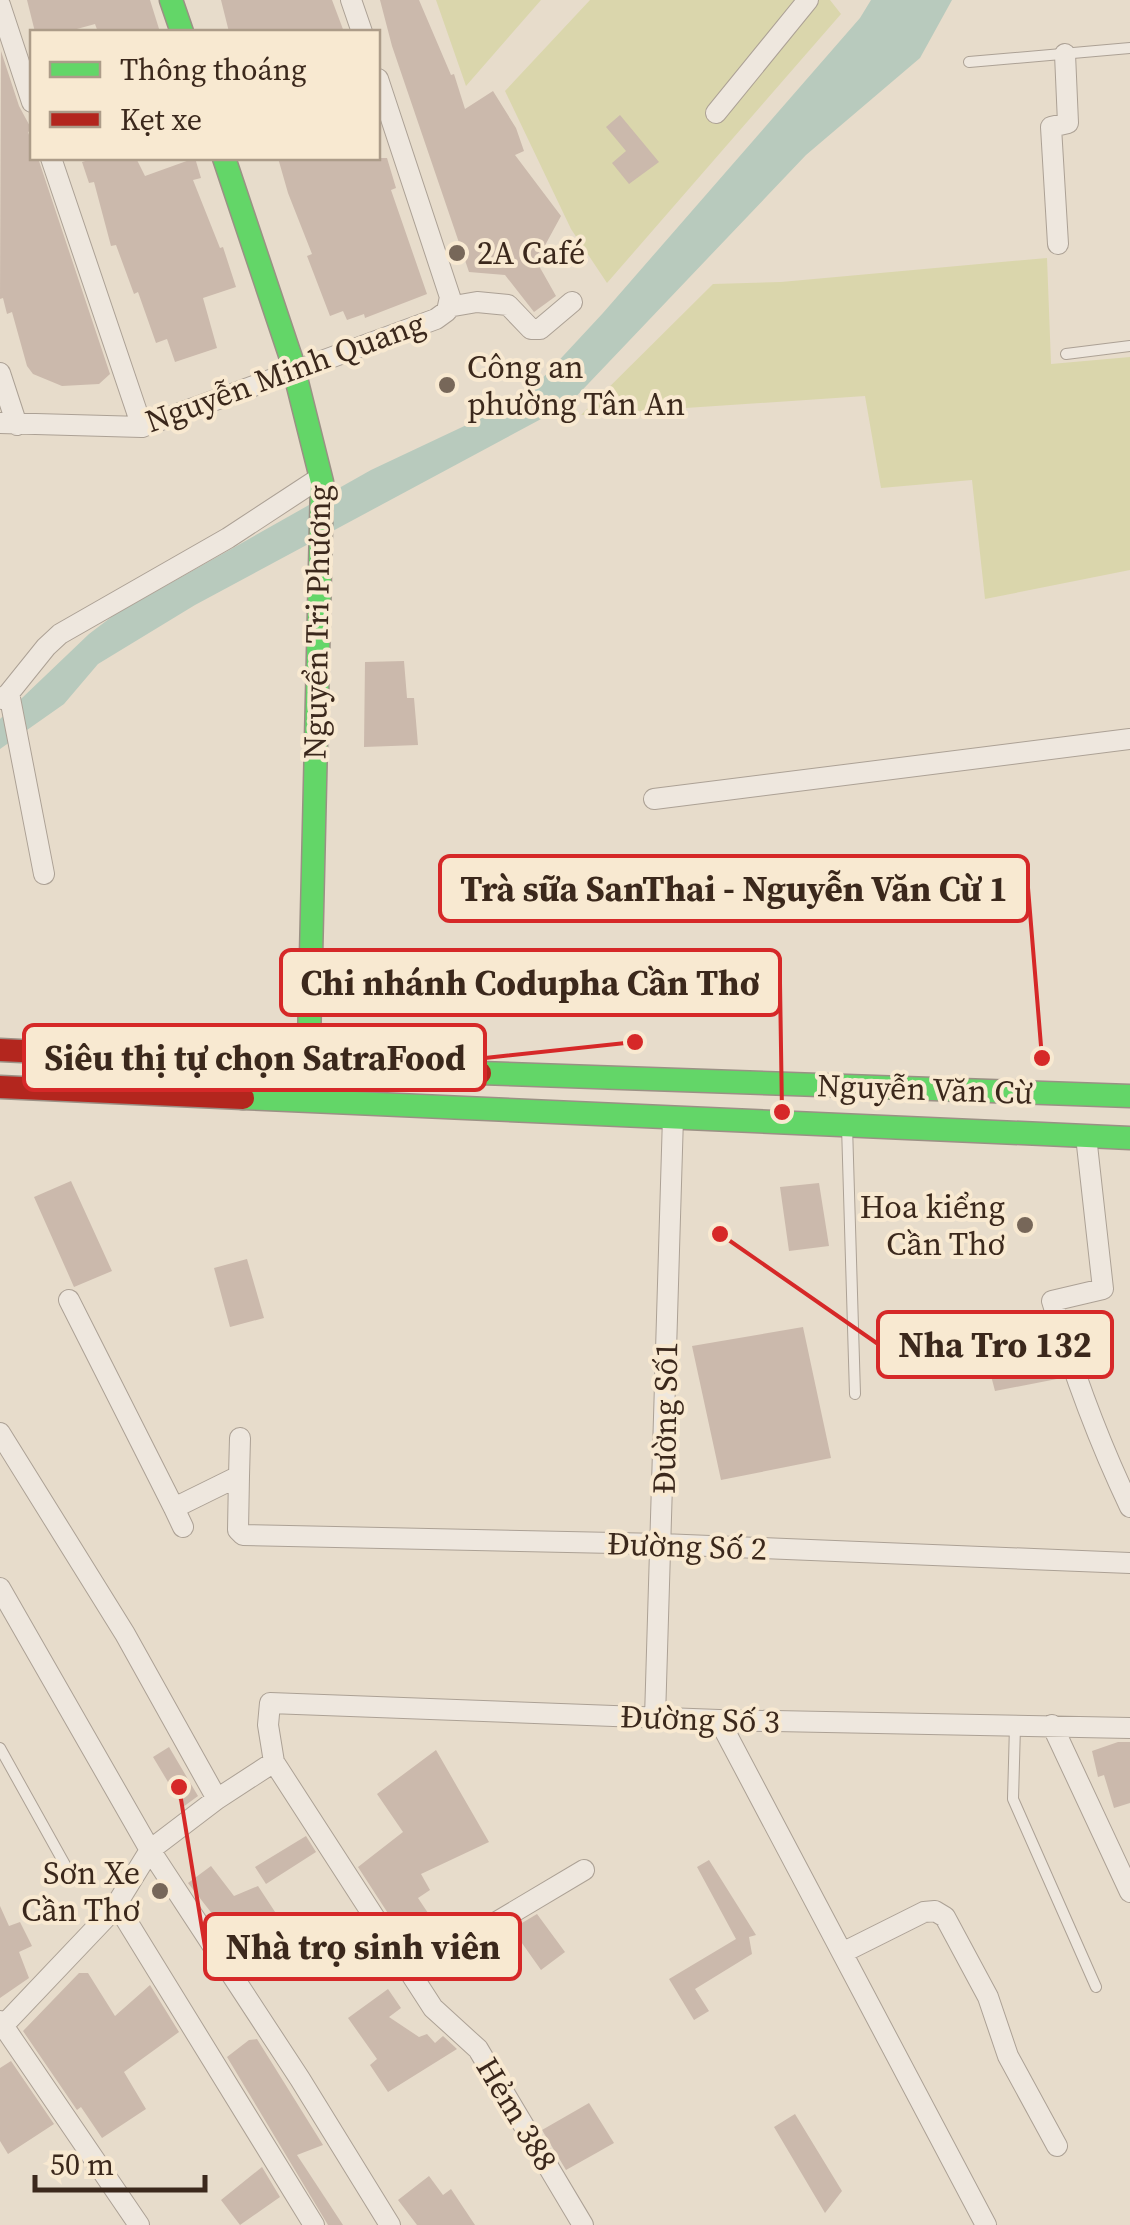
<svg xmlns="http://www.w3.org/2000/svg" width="1130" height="2225" font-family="'Source Serif 4',serif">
  <rect width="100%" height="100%" fill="#e7dccb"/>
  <path fill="#dad6ac" d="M436,0H541L466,86Z
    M590,0H830L841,14L607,283L571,229L505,91Z
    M1047,258L1051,364L1130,357V570L985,599L972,480L881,488L865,396L581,415L713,284L781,282Z"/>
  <path fill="#b8cabd" d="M871,0H952L920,58L806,155L569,404L195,605L98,664L64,704L0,749V719L89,634L114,615L371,470L524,398L603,313L860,18Z"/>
  <path fill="#cbb9ac" d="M27,0H150L160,32H98L95,24L66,32H35Z
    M221,0H332L344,32H229Z
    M380,0H419L451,75L454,74L465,109L493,91L516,128L524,151L515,155L561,216L543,249L534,257L556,296L534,312L505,275L469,272L392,46Z
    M1,51L19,106L32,130L28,132L32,144V158H38L110,374L99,384L62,386L33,374L27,366L12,312L7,314L3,298L0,299Z
    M620,115L659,162L629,184L612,163L626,151L606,127Z
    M95,158H136L145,176L195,158L201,178L193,180L220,248L223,247L236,287L203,298L217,348L175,362L167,339L156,343L138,292L134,294L116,245L111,246L94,182L89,183L82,162Z
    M278,158H387L396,188L391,190L427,294L365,318L364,314L347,320L343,311L330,316L307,256L312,254L288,193Z
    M404,661L407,698H414L418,745L364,747L365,662Z
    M71,1181L112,1271L74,1287L34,1197Z
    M819,1183L829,1246L789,1251L780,1187Z
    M247,1259L264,1318L230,1327L214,1268Z
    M803,1327L831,1458L721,1480L692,1346Z
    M1050,1340L1062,1378L995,1391L985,1353Z
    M1118,1742H1130V1803L1114,1808L1104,1775L1098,1777L1092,1751Z
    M169,1747L198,1796L183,1807L153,1757Z
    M436,1750L489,1842L421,1874L430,1890L418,1898L442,1934L415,1955L358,1867L403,1832L377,1794Z
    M306,1836L316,1852L266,1884L255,1867Z
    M709,1860L756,1935L749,1937L752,1954L695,1989L709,2011L694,2020L669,1979L736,1939L697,1867Z
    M211,1866L234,1896L258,1886L302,1953L262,1977L223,1916L217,1920L188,1883Z
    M0,1906L9,1926L20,1922L32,1946L19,1952L29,1978L0,1998Z
    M537,1914L565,1952L541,1970L512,1929Z
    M79,1973H88L115,2016L150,1985L179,2032L124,2072L146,2109L102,2138L81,2107L77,2110L23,2031Z
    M388,1989L401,2008L389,2017L419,2037L427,2034L435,2043L443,2036L457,2049L388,2092L370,2065L377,2059L348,2018Z
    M257,2039L323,2145L297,2155L343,2225H328L227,2057L249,2040Z
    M11,2061L54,2124L8,2154L0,2141V2068Z
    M589,2103L614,2143L566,2170L542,2130Z
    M795,2114L842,2191L825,2213L774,2127Z
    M262,2167L280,2197L240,2225L221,2200Z
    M429,2176L443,2195L451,2189L475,2225H417L398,2200Z"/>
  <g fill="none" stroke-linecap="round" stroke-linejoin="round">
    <defs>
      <path id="lane" d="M969,62L1130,48
        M1066,354L1130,346
        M847,1126L855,1394
        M1015,1726L1013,1799L1096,1987
        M0,1748L73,1879"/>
      <path id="street" d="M351,0L362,32
        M0,5L32,102
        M716,113L808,0
        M51,158L142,427
        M1058,244L1051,127L1068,123L1065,54
        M448,307L477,302L508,305L531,329H540L572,302
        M0,373L17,425
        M0,423L142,427L436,319L447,311L450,297L378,79
        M9,693L46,647L60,634L228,538L321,477
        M2,699L9,693L44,874
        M654,799L1130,739
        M1086,1136L1103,1289L1052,1301C1073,1372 1098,1440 1130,1507
        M69,1300L174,1508L239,1476L238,1530L243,1535L662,1544L1130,1563
        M0,1433L125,1634L217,1799
        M239,1476L240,1438
        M174,1508L183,1527
        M0,1588L150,1850L300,2079L390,2225
        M655,1718L673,1117
        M719,1720L986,2225
        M1052,1725L1130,1892
        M117,1905L314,2225
        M844,1952L924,1912L935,1911L945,1917L988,1997L1008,2056L1057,2146
        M411,1973L584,1870
        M0,2021L139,2225
        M0,2029L113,1910L150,1850L217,1799L274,1762
        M583,2225L478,2049L433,2008L274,1762L268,1725L270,1703L719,1720L1130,1728"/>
      <path id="fast" d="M171,0L182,32
        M224,158L291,358L322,482L308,1086
        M480,1073L1130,1096
        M243,1098L1130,1138"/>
      <path id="jam" d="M0,1050L480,1073
        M0,1087L243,1098"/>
    </defs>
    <use href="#lane" stroke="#aca195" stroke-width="12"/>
    <use href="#street" stroke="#aca195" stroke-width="22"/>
    <use href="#fast" stroke="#9b9085" stroke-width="25"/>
    <use href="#jam" stroke="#9b9085" stroke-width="25"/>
    <use href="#lane" stroke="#eee7de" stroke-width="10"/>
    <use href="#street" stroke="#eee7de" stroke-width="20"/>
    <use href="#fast" stroke="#63d668" stroke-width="22"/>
    <use href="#jam" stroke="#b3261e" stroke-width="22"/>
  </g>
  <g fill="#776759" stroke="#f8e9d1" stroke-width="4">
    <circle cx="457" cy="253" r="10"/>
    <circle cx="447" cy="385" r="10"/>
    <circle cx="1025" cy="1225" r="10"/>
    <circle cx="160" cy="1891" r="10"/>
  </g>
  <g text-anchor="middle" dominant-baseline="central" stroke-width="8" stroke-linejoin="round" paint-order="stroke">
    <g font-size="32" fill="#3b281c" stroke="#f8e9d1" text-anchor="start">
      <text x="477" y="253">2A Café</text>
      <text x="467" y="367">Công an<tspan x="467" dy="37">phường Tân An</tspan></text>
      <text x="1005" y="1207" text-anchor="end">Hoa kiểng<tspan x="1005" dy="37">Cần Thơ</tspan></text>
      <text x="140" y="1873" text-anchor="end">Sơn Xe<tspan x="140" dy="37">Cần Thơ</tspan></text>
    </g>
    <g font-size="32" fill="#3b281c" stroke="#f8e9d1">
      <text transform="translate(285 372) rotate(-20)">Nguyễn Minh Quang</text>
      <text transform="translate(317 622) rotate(-89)">Nguyển Tri Phương</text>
      <text transform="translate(925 1089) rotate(2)">Nguyễn Văn Cừ</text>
      <text transform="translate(665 1418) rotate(-89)">Đường Số1</text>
      <text transform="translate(687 1546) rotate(2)">Đường Số 2</text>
      <text transform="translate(700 1719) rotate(2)">Đường Số 3</text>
      <text transform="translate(517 2114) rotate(59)">Hẻm 388</text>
    </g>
  </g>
  <path fill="none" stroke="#d62828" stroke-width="4" d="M1042 1058L1028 888M782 1112L780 983M635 1042L485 1058M720 1234L878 1344M179 1787L205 1947"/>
  <g fill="#d62828" stroke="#f8e9d1" stroke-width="4">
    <circle cx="1042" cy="1058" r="10"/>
    <circle cx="782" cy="1112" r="10"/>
    <circle cx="635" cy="1042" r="10"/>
    <circle cx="720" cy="1234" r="10"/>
    <circle cx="179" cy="1787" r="10"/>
  </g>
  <g fill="#f8e9d1" stroke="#d62828" stroke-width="4">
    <rect x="440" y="856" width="588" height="65" rx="10"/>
    <rect x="281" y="950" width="499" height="65" rx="10"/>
    <rect x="24" y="1025" width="461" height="65" rx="10"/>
    <rect x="878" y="1312" width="234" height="65" rx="10"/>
    <rect x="205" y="1914" width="315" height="65" rx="10"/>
  </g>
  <g font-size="35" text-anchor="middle" font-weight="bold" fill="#3b281c">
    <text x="734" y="901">Trà sữa SanThai - Nguyễn Văn Cừ 1</text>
    <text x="530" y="995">Chi nhánh Codupha Cần Thơ</text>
    <text x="255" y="1070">Siêu thị tự chọn SatraFood</text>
    <text x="995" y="1357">Nha Tro 132</text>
    <text x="363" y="1959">Nhà trọ sinh viên</text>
  </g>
  <rect x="30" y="30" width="350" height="130" fill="#f8e9d1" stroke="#ac9c89" stroke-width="2.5"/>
  <rect x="50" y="62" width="50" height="15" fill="#63d668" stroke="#ac9c89" stroke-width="2.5"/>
  <text x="120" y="80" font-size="30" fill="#3b281c">Thông thoáng</text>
  <rect x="50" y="112" width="50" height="15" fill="#b3261e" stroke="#ac9c89" stroke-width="2.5"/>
  <text x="120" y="130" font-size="30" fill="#3b281c">Kẹt xe</text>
  <path d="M35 2175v15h170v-15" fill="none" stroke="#3b281c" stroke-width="5"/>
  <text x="50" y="2175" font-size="30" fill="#3b281c" stroke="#f8e9d1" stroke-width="8" paint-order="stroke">50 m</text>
</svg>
